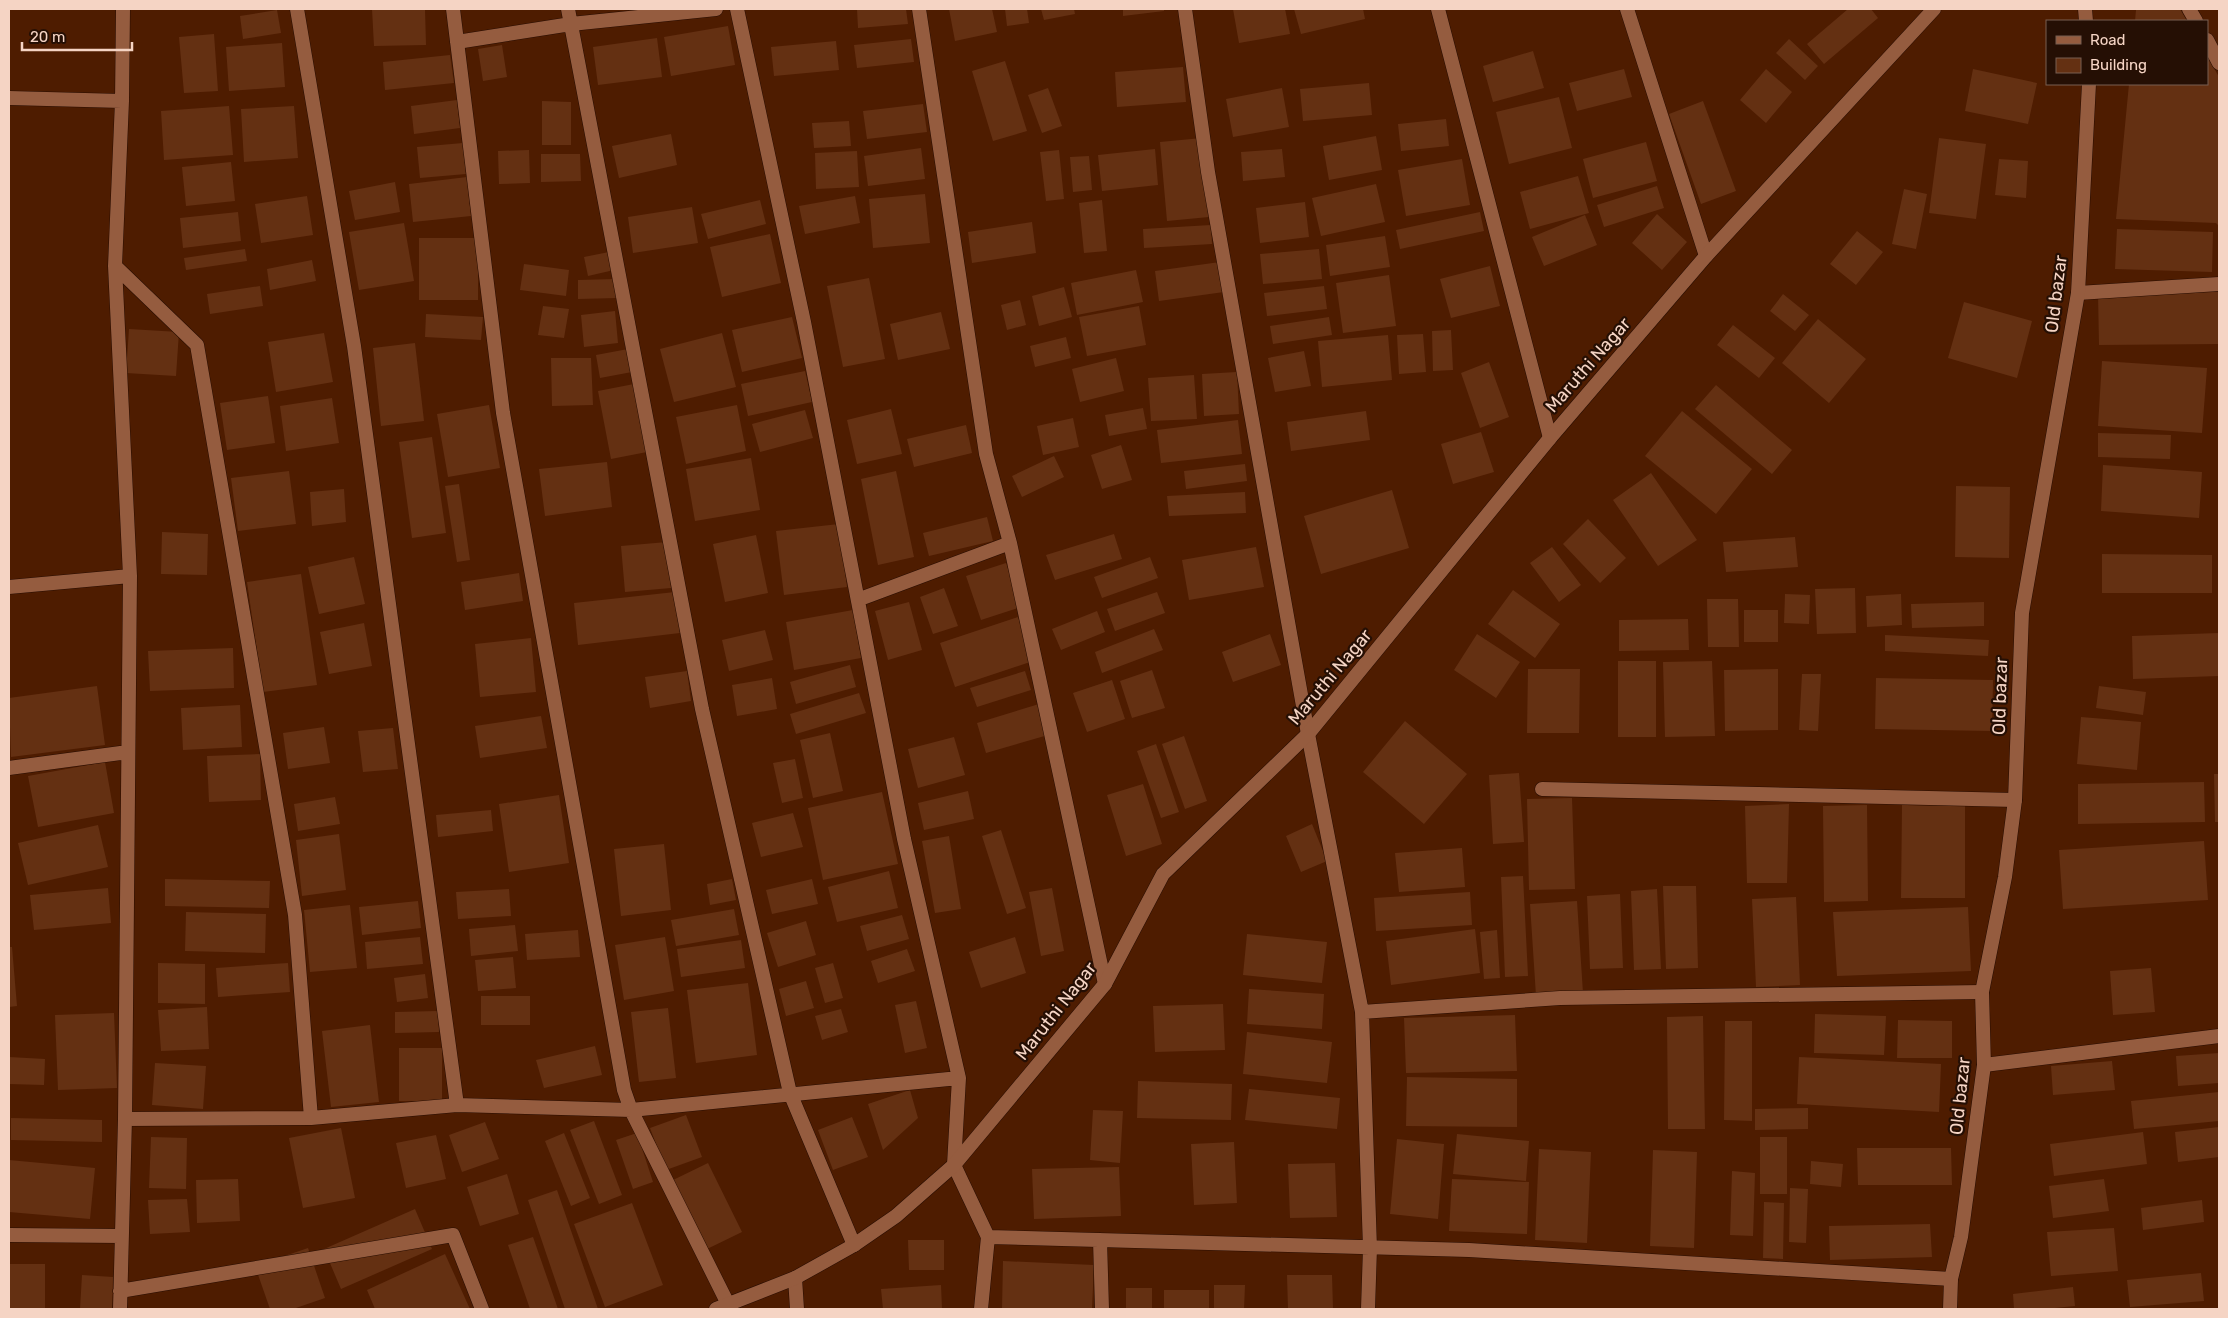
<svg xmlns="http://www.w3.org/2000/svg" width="2228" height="1318" font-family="Rubik,sans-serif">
  <rect width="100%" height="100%" fill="#4e1c00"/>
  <path fill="#643012" d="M372,9H425L426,45L374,46Z
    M857,9H906L908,24L858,28Z
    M949,9H992L997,32L955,41Z
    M1005,9H1027L1029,23L1007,26Z
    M1041,9H1074L1075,14L1044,20Z
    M1123,9H1164V11L1123,16Z
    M1233,9H1285L1290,34L1239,43Z
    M1294,9H1363L1365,19L1301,34Z
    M1848,9H1871L1878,18L1824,64L1807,44Z
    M2140,9H2180L2187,21H2135L2136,10Z
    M277,10L281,33L243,39L240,16Z
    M728,26L735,65L671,76L664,37Z
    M214,34L218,91L184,93L179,37Z
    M657,38L662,77L598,85L593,47Z
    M911,39L914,62L857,68L854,45Z
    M1789,39L1818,66L1805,80L1776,53Z
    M836,41L839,70L774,76L771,47Z
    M282,43L285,87L229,91L226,47Z
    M502,45L507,77L483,81L478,49Z
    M1533,51L1544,88L1493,102L1483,66Z
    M450,55L454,83L385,90L383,62Z
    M2207,56L2219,77V226L2216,223L2116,219L2129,84H2207Z
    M1005,61L1027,131L993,141L972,71Z
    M1183,67L1186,102L1117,107L1115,72Z
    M1624,69L1632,97L1577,111L1569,83Z
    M1766,69L1792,92L1766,123L1740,100Z
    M1973,69L2037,83L2028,124L1965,111Z
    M1369,83L1372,115L1303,121L1300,89Z
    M1048,88L1062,126L1042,133L1028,95Z
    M1282,88L1289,127L1233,137L1226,99Z
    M1559,97L1572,148L1509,164L1496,112Z
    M457,100L460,128L414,134L411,106Z
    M542,101L571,102V145H542Z
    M1703,101L1736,191L1701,204L1669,114Z
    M923,104L927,132L867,139L863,111Z
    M229,106L233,155L164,160L161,111Z
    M294,106L298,158L244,162L241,109Z
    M1446,119L1449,146L1401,151L1398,124Z
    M849,121L851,146L814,148L812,123Z
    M671,134L677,165L619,178L612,146Z
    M1376,136L1382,170L1329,180L1323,146Z
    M1202,138L1209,217L1167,221L1160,142Z
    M1939,138L1986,144L1976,219L1929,213Z
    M1646,142L1657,181L1593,198L1583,159Z
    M463,143L466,174L420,178L417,147Z
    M921,148L925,179L868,186L864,156Z
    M1155,149L1158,185L1102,191L1098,155Z
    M1282,149L1285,177L1243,181L1241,152Z
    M529,150L530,183L499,184L498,151Z
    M1059,150L1064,199L1046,201L1040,152Z
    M857,151L859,187L816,189L815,153Z
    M541,154H580L581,181L541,182Z
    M1089,156L1092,190L1073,192L1070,157Z
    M1462,159L1470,205L1406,216L1398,170Z
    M1999,159L2028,161L2026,198L1995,195Z
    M231,162L235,201L186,206L182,167Z
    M1578,176L1589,213L1530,229L1520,192Z
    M467,177L471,216L413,222L409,184Z
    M395,182L400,212L355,220L349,191Z
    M1376,184L1385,222L1321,236L1312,198Z
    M1657,186L1664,208L1604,227L1597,205Z
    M1904,189L1927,194L1916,249L1892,244Z
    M925,194L930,243L873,248L869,199Z
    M307,196L313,235L261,243L255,204Z
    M855,196L860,223L805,234L799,206Z
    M760,200L766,224L708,239L701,214Z
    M1102,200L1107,251L1084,253L1079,203Z
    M1305,202L1309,237L1260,243L1256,208Z
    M692,207L698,243L633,253L628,217Z
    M238,212L241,241L183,248L180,218Z
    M1480,212L1484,231L1400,249L1396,230Z
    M1657,214L1687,242L1662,270L1632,243Z
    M1585,215L1597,245L1544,266L1532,237Z
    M1032,222L1036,253L972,263L968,232Z
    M404,223L414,281L359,290L349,232Z
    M1211,225L1212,244L1144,248L1143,229Z
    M2117,229L2213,232L2212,272L2115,269Z
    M1857,231L1883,252L1856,285L1830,264Z
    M770,234L781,283L722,297L710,247Z
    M1385,236L1390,267L1330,276L1326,245Z
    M419,238H478V300H419Z
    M245,249L247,261L186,270L184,258Z
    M1319,249L1322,279L1263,284L1260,254Z
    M609,252L614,270L588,276L584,257Z
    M312,260L316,281L270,290L267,269Z
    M1220,262L1224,292L1159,301L1155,271Z
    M524,264L569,270L566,296L520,290Z
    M1490,266L1500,306L1451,318L1440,279Z
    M1136,270L1143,302L1077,315L1071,283Z
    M1389,275L1396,326L1343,333L1336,283Z
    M869,278L885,359L843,367L827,286Z
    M616,279L617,298L578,299V280Z
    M260,286L263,306L210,314L207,294Z
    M1324,286L1327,309L1267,316L1264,293Z
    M1064,287L1072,317L1039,326L1032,296Z
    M2219,292V344L2099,345L2098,293Z
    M1783,294L1809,315L1795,331L1770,311Z
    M1020,300L1026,325L1007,330L1001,305Z
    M1964,302L2032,321L2017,378L1948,358Z
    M543,306L569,309L564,338L538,335Z
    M1139,306L1146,345L1087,356L1079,317Z
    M615,311L618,343L584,347L581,315Z
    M941,312L950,349L898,360L890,324Z
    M426,314L483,317L481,340L425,337Z
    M792,317L802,358L742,372L732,330Z
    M1329,317L1332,335L1273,344L1270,326Z
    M1818,319L1866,359L1829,403L1782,363Z
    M1733,325L1775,358L1759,378L1717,345Z
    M129,329L179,332L176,376L126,373Z
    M1451,330L1453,370L1433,371L1432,331Z
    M324,333L333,382L276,392L268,342Z
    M722,333L736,387L674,402L660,349Z
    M1423,334L1426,372L1399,374L1397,335Z
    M1388,335L1392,380L1322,387L1318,341Z
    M1066,337L1071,358L1035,367L1030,346Z
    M415,343L424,421L381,426L373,348Z
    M628,349L632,372L600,378L596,355Z
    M1304,351L1311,386L1275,392L1268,358Z
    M551,358H591L593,405L552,406Z
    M1116,358L1124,391L1080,402L1072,369Z
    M2102,361L2207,368L2202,433L2098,426Z
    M1489,362L1509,417L1480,428L1461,373Z
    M805,371L812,402L748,416L741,384Z
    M1237,372L1239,414L1204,416L1202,374Z
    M1194,375L1197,419L1151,421L1148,378Z
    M634,384L647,452L611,459L598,391Z
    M1716,385L1792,450L1772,474L1695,409Z
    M268,396L275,443L227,450L220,403Z
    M332,398L339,443L286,451L280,406Z
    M489,405L500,468L448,477L437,414Z
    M737,405L746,451L686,464L676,417Z
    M1143,408L1147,429L1109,436L1105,415Z
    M891,409L902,454L857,464L847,420Z
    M805,410L813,438L760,452L752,424Z
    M1366,411L1370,440L1291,451L1287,422Z
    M1682,411L1752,469L1716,514L1645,456Z
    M1073,418L1079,447L1043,455L1037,426Z
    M1238,420L1242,454L1161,463L1157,430Z
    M966,425L972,453L914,467L907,439Z
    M1481,432L1494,472L1453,484L1441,444Z
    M2098,433L2171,435L2170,459L2098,457Z
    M432,437L446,533L412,538L399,442Z
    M1121,445L1132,480L1102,489L1091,455Z
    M1054,456L1064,477L1022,497L1012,476Z
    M751,458L760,510L695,521L686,469Z
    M607,462L612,507L545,516L539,469Z
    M1245,464L1247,481L1186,489L1184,471Z
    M2103,465L2202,472L2199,518L2101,511Z
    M289,471L296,524L238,531L231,478Z
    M896,471L914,557L878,565L861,479Z
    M1651,473L1697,540L1658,566L1613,500Z
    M459,484L470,560L457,562L445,486Z
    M1956,486L2010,487L2009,558L1955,557Z
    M344,489L346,522L312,526L310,492Z
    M1392,490L1409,548L1321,574L1304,516Z
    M1245,492L1246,513L1169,516L1167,496Z
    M987,517L993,541L929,556L923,533Z
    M1588,519L1626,558L1600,583L1563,544Z
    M839,524L847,587L784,595L776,531Z
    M162,532L208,534L207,575L161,574Z
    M1114,534L1122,559L1055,580L1046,555Z
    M756,535L768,593L725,602L713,544Z
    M1795,537L1798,567L1726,572L1723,542Z
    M667,542L671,588L625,592L621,546Z
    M1256,547L1264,587L1189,600L1182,560Z
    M1552,547L1581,585L1559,602L1530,563Z
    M2102,554L2212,555V593H2102Z
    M354,557L365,604L319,614L308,567Z
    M1150,557L1158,578L1102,598L1094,577Z
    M1006,563L1021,607L981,620L966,576Z
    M519,573L523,601L465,610L461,582Z
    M301,574L317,685L263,692L247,582Z
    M944,588L958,626L933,634L920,597Z
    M1855,588L1856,633L1817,634L1815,589Z
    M1513,590L1560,624L1535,658L1488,624Z
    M675,592L680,633L578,645L574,603Z
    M1157,592L1165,613L1115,631L1107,609Z
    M1785,594L1810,595L1809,624L1784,623Z
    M1901,594L1902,625L1867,627L1866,596Z
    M1707,599H1738L1739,647H1708Z
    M909,602L922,650L888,660L875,611Z
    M1984,602V626L1912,628L1911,604Z
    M853,610L861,658L794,670L786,622Z
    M1744,610H1778V642H1744Z
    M1097,611L1105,632L1061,650L1052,629Z
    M1018,617L1033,661L955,687L940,643Z
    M1688,619L1689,650L1619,651V620Z
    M364,623L372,666L329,674L320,632Z
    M1154,629L1163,650L1102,673L1095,652Z
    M765,630L773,660L729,671L722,640Z
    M2219,633V676L2133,679L2132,636Z
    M1270,634L1281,665L1233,682L1222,652Z
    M1477,634L1520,662L1496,698L1454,670Z
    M1885,635L1989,640L1988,656L1885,651Z
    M531,638L536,692L480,697L475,644Z
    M233,648L234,688L150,691L148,651Z
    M1618,661H1656V737H1618Z
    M1712,661L1715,736L1665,737L1663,662Z
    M850,665L856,687L796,704L790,682Z
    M1528,669H1580L1579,733H1527Z
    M1778,669V730L1725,731L1724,670Z
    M1152,670L1165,708L1132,718L1120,681Z
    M687,671L691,701L650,708L645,677Z
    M1025,671L1031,690L977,707L970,688Z
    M1802,674H1821L1818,731L1799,730Z
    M772,678L777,709L737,716L732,685Z
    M1876,678L1993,680L1992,731L1875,729Z
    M1112,680L1125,719L1087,732L1073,693Z
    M97,686L105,745L11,757L9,698Z
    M2099,686L2146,692L2143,715L2096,708Z
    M859,693L866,713L796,734L790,714Z
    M1039,704L1048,735L986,753L977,723Z
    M240,705L242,747L183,750L181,708Z
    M541,716L547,748L480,758L475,726Z
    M2081,717L2141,722L2137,770L2077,764Z
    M1405,721L1467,774L1424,824L1363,772Z
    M324,727L330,763L288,769L283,733Z
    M393,728L398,769L363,772L358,731Z
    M830,733L843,791L813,798L800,740Z
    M1184,736L1207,801L1185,809L1162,744Z
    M954,737L965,775L918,788L908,749Z
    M1156,744L1179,812L1161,818L1137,751Z
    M260,754L261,800L209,802L207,756Z
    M795,759L803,798L782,803L773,763Z
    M105,762L114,813L38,827L28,776Z
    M1519,773L1524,842L1493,844L1489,775Z
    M2214,774H2219V822H2215Z
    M2204,782L2205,822L2078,824V784Z
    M1143,784L1162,844L1126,856L1107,795Z
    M968,791L974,819L924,830L918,803Z
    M882,792L898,864L823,880L808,808Z
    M559,795L569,863L509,872L499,804Z
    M335,797L340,824L298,831L294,804Z
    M1572,798L1575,889L1529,890L1527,799Z
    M1789,804L1787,883H1747L1745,806Z
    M1867,805L1868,901L1824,902L1823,806Z
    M1902,805L1965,806V898H1901Z
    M491,810L493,831L438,837L436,815Z
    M793,813L803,847L761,857L752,823Z
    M1312,824L1327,861L1301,872L1286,836Z
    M98,825L108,867L28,885L18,843Z
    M1001,830L1026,908L1007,914L982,836Z
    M339,834L346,890L302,896L296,840Z
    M949,836L961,909L935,913L922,841Z
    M2204,841L2208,900L2063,909L2059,850Z
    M664,844L671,910L621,916L614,849Z
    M1462,848L1465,887L1399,892L1395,853Z
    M889,871L898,908L837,922L828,887Z
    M1523,876L1528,976L1505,977L1501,877Z
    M165,879L270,881L269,908L165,906Z
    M732,879L736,900L710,905L707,884Z
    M812,879L818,904L772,914L766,890Z
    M1663,886H1696L1698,968L1666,969Z
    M108,888L111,923L34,930L30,895Z
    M1052,888L1064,951L1041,956L1029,892Z
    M509,889L511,916L458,919L456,892Z
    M1657,889L1661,969L1634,970L1631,891Z
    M1470,892L1472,925L1376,931L1374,898Z
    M1620,894L1623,968L1590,969L1587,896Z
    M1796,897L1800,985L1756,987L1752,899Z
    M418,901L421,928L362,935L359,907Z
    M1577,901L1583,993L1536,996L1530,904Z
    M350,905L357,968L310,972L304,910Z
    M1968,907L1971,971L1837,976L1833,912Z
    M734,909L739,935L676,946L671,920Z
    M186,912L266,914L265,953L185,951Z
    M902,915L909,939L867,951L860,926Z
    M806,921L816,955L778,967L767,933Z
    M515,925L518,951L471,956L469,929Z
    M1475,929L1480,973L1391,985L1386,941Z
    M578,930L580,957L527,960L525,934Z
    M1497,930L1500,978L1484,979L1480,932Z
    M1247,934L1327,942L1322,983L1243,975Z
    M420,937L423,964L367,969L365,942Z
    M665,937L674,991L624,1000L615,945Z
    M1015,937L1026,973L981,988L969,952Z
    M741,940L745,968L681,977L677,949Z
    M9,947H12L17,1006L9,1007Z
    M907,949L915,971L878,983L871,961Z
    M513,957L516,988L478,991L475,960Z
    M158,963L205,964V1004L158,1003Z
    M288,963L290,992L218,997L216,968Z
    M833,963L843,998L825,1003L815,968Z
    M2151,968L2155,1012L2113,1015L2110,971Z
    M425,974L428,998L397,1002L394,978Z
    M806,981L814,1008L786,1016L779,989Z
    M748,983L757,1055L696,1063L687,990Z
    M1249,989L1324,994L1322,1029L1247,1024Z
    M481,996H530V1025H481Z
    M916,1001L927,1048L905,1053L895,1005Z
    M1223,1004L1225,1050L1155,1052L1153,1006Z
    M207,1007L209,1049L161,1051L158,1010Z
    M668,1008L676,1078L639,1082L631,1012Z
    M841,1009L848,1032L822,1040L815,1016Z
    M438,1011L439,1032L395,1033V1012Z
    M114,1013L117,1088L58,1090L55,1015Z
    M1815,1014L1886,1016L1884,1055L1814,1053Z
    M1515,1015L1517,1071L1406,1073L1404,1018Z
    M1703,1016L1705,1129H1668L1667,1017Z
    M1898,1020L1952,1021V1058H1897Z
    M1725,1021H1752V1121L1724,1120Z
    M370,1025L379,1102L331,1107L322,1031Z
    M1247,1032L1332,1042L1327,1083L1243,1074Z
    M595,1046L602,1075L544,1088L536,1060Z
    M399,1048H442V1101H399Z
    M2219,1053V1083L2178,1086L2176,1056Z
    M9,1057L45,1059L44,1085L9,1084Z
    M1799,1057L1941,1064L1939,1112L1797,1104Z
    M2112,1061L2115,1090L2053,1095L2051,1066Z
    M155,1063L206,1066L203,1109L152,1105Z
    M1407,1077L1517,1079V1127L1406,1126Z
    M1138,1081L1232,1084L1231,1120L1137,1118Z
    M1249,1089L1340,1098L1337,1129L1245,1120Z
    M910,1090L918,1118L883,1150L868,1104Z
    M2219,1092V1121L2134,1129L2131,1101Z
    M1808,1108V1129L1755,1130V1109Z
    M1093,1110L1123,1111L1120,1163L1090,1160Z
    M686,1115L702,1157L666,1170L650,1128Z
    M852,1117L868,1157L833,1170L818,1130Z
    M11,1118L102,1120V1142L11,1140Z
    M594,1121L622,1195L599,1204L570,1130Z
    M485,1122L499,1159L462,1172L449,1135Z
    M2219,1127V1157L2178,1162L2175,1132Z
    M341,1128L355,1198L303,1208L289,1138Z
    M2143,1132L2147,1164L2054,1176L2050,1144Z
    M564,1133L590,1198L571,1206L545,1141Z
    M637,1133L653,1182L633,1189L616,1140Z
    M1457,1134L1529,1141L1526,1181L1453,1174Z
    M436,1135L446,1179L406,1188L396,1143Z
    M151,1137L187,1138L186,1189L149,1188Z
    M1760,1137H1787V1194H1760Z
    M1397,1139L1444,1144L1438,1219L1390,1214Z
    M1234,1142L1237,1203L1194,1205L1191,1144Z
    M1857,1148H1951L1952,1185H1858Z
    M1539,1149L1591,1152L1587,1243L1535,1240Z
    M1653,1150L1697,1152L1694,1248L1650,1246Z
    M9,1160L95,1168L90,1219L9,1212Z
    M1811,1161L1843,1164L1841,1187L1810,1184Z
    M708,1163L742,1232L705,1250L671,1181Z
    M1335,1163L1337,1217L1290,1218L1288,1164Z
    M1119,1167L1121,1216L1034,1219L1032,1169Z
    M1732,1171L1755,1173L1753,1236L1730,1235Z
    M507,1174L519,1214L480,1226L467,1187Z
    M238,1179L240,1221L197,1223L196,1180Z
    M1452,1179L1529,1182L1527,1234L1449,1231Z
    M2104,1179L2109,1211L2053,1218L2049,1186Z
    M1790,1188L1808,1189L1806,1243L1789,1242Z
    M557,1190L598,1309H565L528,1200Z
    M187,1199L190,1232L150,1234L148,1200Z
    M2202,1200L2204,1222L2143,1230L2141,1208Z
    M1764,1202L1784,1203L1783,1259L1763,1258Z
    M632,1203L663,1285L605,1307L574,1224Z
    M415,1209L432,1249L341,1289L324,1249Z
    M1930,1224L1932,1257L1830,1260L1829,1226Z
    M2114,1228L2118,1271L2051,1276L2047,1232Z
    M533,1237L558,1309H530L508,1245Z
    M908,1240H944V1270H909Z
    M308,1248L325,1298L293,1309H270L255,1266Z
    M445,1254L470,1309H375L367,1290Z
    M1003,1261L1094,1265L1092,1309H1002Z
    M9,1264H45V1309H9Z
    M2201,1273L2204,1301L2130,1307L2127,1280Z
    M82,1275L113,1277L112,1309H80Z
    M1287,1275H1332L1333,1309H1288Z
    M941,1285L942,1309H883L881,1289Z
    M1214,1285H1245L1244,1309H1214Z
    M2073,1287L2075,1306L2045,1309H2014L2013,1294Z
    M1126,1288H1152V1309H1126Z
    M1164,1290H1209V1309H1164Z"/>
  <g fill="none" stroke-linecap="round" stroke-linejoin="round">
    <defs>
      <path id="minor" d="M297,9L354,346L457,1105
        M453,9L503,413L624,1090L631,1110L728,1304
        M568,9L702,709L790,1093L854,1245
        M737,9L804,322L904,839L959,1078L954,1165L988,1237L981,1309
        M919,9L986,454L1010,543L1105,984
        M1185,9L1208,172L1308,734L1362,1012L1370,1248L1368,1309
        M1438,9L1550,438
        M1627,9L1706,256
        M457,42L571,24L716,9
        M9,98L122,101
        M115,266L197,345L295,915L311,1118
        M2078,293L2219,284
        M9,587L130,576
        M860,599L1010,543
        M9,768L128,752
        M1542,789L2015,800
        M1362,1012L1560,998L1982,992
        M1984,1065L2219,1036
        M125,1119L311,1118L457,1105L631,1110L959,1078
        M9,1235L121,1236
        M988,1237L1469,1250L1951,1279
        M1100,1240L1102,1309
        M795,1278L797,1309
        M120,1291L453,1235L482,1309
        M120,1309L125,1119L130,576L115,266L122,101L123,9"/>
      <path id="tertiary" d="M2085,9L2086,21
        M2189,9L2196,21
        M2207,40L2219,63
        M716,1309L795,1278L854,1245L896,1216L954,1165L1105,984L1163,874L1308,734L1550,438L1706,256L1934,9
        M1950,1309L1951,1279L1961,1237L1984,1065L1982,992L2005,877L2015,800L2022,613L2078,293L2089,84"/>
    </defs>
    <use href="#minor" stroke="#280d01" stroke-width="15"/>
    <use href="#tertiary" stroke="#280d01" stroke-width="15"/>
    <use href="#minor" stroke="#955c3f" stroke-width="14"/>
    <use href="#tertiary" stroke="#955c3f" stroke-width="14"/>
  </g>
  <g text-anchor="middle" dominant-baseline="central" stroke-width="4.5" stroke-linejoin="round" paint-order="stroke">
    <g font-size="18" fill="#f5d4c4" stroke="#250f04">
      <text transform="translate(2056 294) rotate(-83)">Old bazar</text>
      <text transform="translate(1588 365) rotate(-49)">Maruthi Nagar</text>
      <text transform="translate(1330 677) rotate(-50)">Maruthi Nagar</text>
      <text transform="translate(2000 696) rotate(-88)">Old bazar</text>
      <text transform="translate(1056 1011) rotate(-52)">Maruthi Nagar</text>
      <text transform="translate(1960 1096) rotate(-84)">Old bazar</text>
    </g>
  </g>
  <rect width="2228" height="1318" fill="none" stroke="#f5d4c4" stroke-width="20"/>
  <rect x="2046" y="20" width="162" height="65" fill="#250f04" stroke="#785e51"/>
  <rect x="2056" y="36" width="25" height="8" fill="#955c3f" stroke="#785e51"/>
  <text x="2090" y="45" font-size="15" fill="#f5d4c4">Road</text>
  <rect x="2056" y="58" width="25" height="15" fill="#643012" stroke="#785e51"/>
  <text x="2090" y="70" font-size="15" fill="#f5d4c4">Building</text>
  <path d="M22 42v8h110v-8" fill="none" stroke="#f5d4c4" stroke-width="2.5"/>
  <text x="30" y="42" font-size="15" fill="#f5d4c4" stroke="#250f04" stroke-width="4" paint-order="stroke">20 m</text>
</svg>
